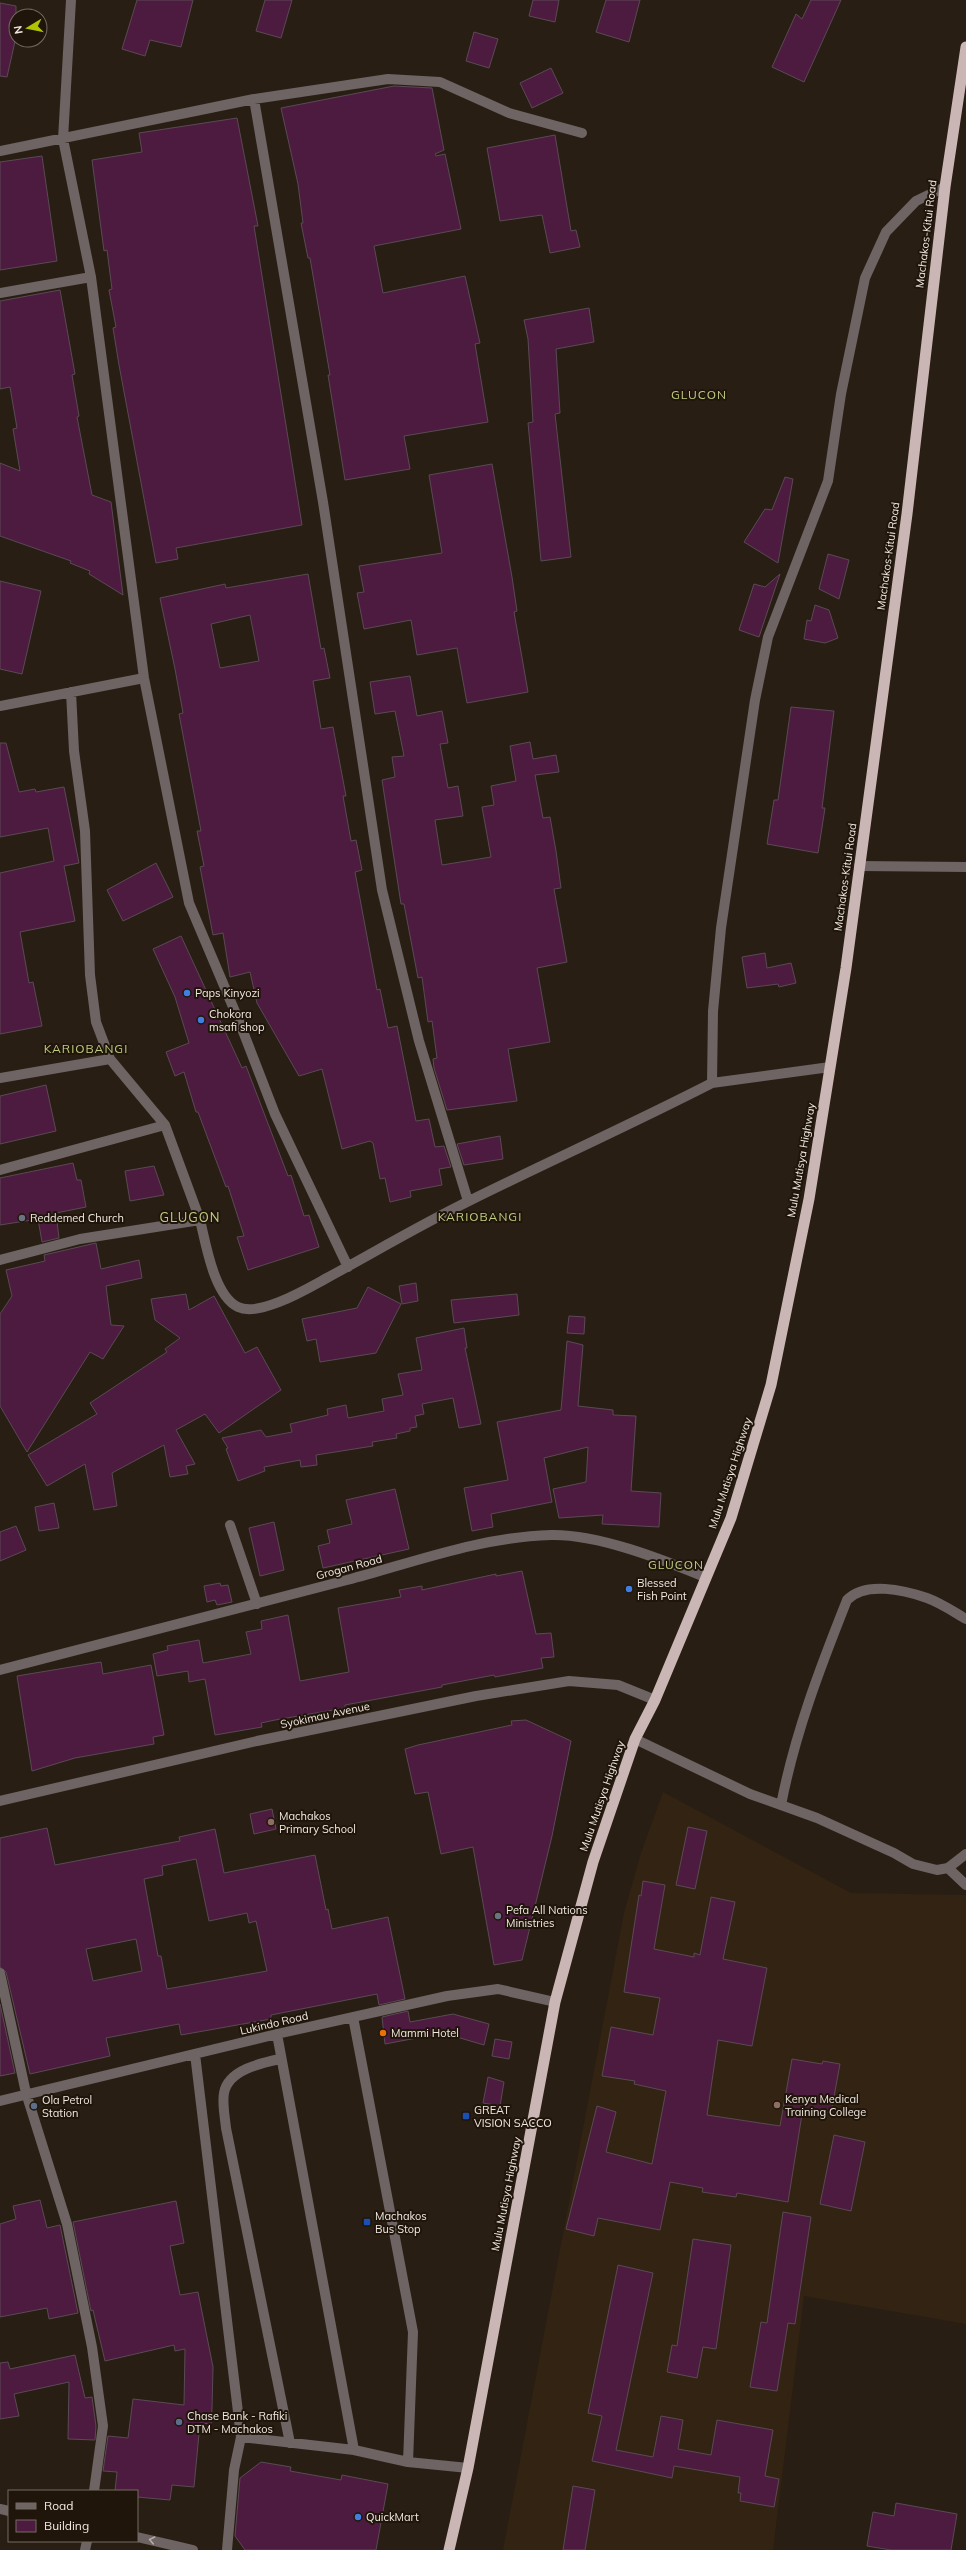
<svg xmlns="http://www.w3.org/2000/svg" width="966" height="2550" font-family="Mulish,sans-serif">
  <rect width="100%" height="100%" fill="#291e13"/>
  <path fill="#332313" d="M663,1792L851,1893L966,1895V2324L804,2296L773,2550H503L624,1913L641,1853Z"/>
  <path fill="#4e1b40" stroke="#594a54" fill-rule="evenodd" d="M137,0H193L181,47L150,40L145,56L122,49Z
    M265,0H292L281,38L256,31Z
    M533,0H559L555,22L529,16Z
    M606,0H640L629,42L596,32Z
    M811,0H841L804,82L772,67L796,14L802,19Z
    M0,3L16,6V37L7,77L0,76Z
    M474,32L498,39L489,68L466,61Z
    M551,68L563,93L532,108L520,83Z
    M394,86L432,88L444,150L435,154L436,156L445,154L461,229L374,246L383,293L465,276L480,343L475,344L488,422L404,436L410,469L345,480L328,375H330L310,258H308L301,223H303L298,184L281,108Z
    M237,118L258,226H254L302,525L176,548L178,559L156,563L119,365L113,328L116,327L109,290L112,289L107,250L104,251L92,160L142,152L139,133Z
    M555,135L571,231L576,230L580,247L550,253L542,215L500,221L487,148Z
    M42,156L57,261L0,270V162Z
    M60,290L75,374L72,375L79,416L77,417L92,495L111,502L123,595L89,574L90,571L70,563L71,561L0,536V463L20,471L13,429L17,428L10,387L0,389V301Z
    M589,308L594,342L556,349L560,413L555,414L571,557L541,561L528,423L533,422L528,339L524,320Z
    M492,464L512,577L517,611L514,612L528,692L467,703L457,648L417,655L411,620L364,629L357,593L364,592L359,566L442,553L429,475Z
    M785,477L793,479L778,563L744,542L765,509L772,510Z
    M828,554L849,560L839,599L819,589Z
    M308,574L321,649L324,648L330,678L313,681L321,729L333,727L346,796H343L351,841L356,840L362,870L355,872L377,990L380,989L388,1028L397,1026L416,1121L429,1119L435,1147L444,1146L451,1167L439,1169L442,1185L410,1191L411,1197L390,1202L385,1178L380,1179L373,1143L370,1141L342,1149L322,1069L299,1076L257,1003L250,972L230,977L223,933L213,935L200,867L204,866L197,831H201L179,714L183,713L175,669L160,598L225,584L226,588ZM250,615L259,661L220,668L211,624Z
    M780,574L759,637L739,630L754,584L765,587Z
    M0,581L41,591L22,674L0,669Z
    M815,605L829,610L838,638L825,643L804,639L807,620L811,621Z
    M410,676L417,716L442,711L448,743L440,744L448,788L458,786L463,816L435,820L442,865L491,857L482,807L494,805L491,786L516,781L510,746L530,742L533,759L556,755L559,772L535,775L543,818L550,817L556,851L561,888L554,889L567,962L537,968L550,1042L508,1049L517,1101L447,1110L434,1068L433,1059L437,1058L432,1021L428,1022L422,977L418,978L404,904H401L382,780L395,777L392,757L404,756L395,711L375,714L370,682Z
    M791,707L834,711L822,808H825L818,853L767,844L774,800H778Z
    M0,743H6L19,792L35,789L36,792L64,787L79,863L64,866L75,921L20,932L29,983L33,982L42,1026L0,1034V873L54,861L48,828L0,837Z
    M156,863L173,897L123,921L107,890Z
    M181,936L242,1068L246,1066L288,1176L291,1175L304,1216L309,1215L319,1247L248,1270L237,1237L244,1236L228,1186L226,1187L198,1112H196L184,1072L175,1076L166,1052L189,1043L175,997L153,949Z
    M765,953L767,968L791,963L796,983L779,987L778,984L747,988L742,957Z
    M46,1085L56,1131L0,1144V1096Z
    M500,1136L503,1159L464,1165L457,1144Z
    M73,1163L77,1180H81L86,1207L56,1213L59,1238L42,1242L38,1219L0,1225V1178Z
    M154,1166L164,1195L130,1201L125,1171Z
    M96,1243L101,1269L139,1260L142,1278L106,1286L111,1325L124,1326L103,1359L90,1352L27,1452L0,1406V1314L12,1296L6,1270L45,1261L44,1255Z
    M416,1283L418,1301L402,1304L399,1286Z
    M368,1287L401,1304L376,1353L320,1362L316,1339L307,1341L302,1319L357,1308Z
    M186,1294L189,1310L214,1296L245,1353L257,1347L281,1390L219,1433L205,1414L176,1430L195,1464L186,1466L188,1474L170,1477L164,1445L112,1473L117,1506L94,1510L85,1464L47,1486L28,1455L97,1414L90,1403L167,1352L165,1349L180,1338L155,1320L151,1299Z
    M517,1294L519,1315L454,1323L451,1300Z
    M569,1316L585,1317L584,1334L567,1333Z
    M464,1328L467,1348H465L481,1424L459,1428L453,1398L422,1404L424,1414L415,1416L417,1427L410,1428V1431L396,1434L397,1438L372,1442L373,1446L316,1455L317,1465L301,1467L300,1460L264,1467L265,1471L238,1481L226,1449L228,1448L222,1438L261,1430L266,1437L292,1432L290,1424L328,1415L327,1409L346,1405L348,1418L384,1411L382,1399L403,1395L398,1374L422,1370L416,1338Z
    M567,1341L583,1345L578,1406L613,1410V1415L636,1416L631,1491L661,1493L659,1527L602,1524L603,1515L559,1518L553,1489L586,1482L588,1447L544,1458L552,1502L491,1514L493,1527L472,1531L464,1488L508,1480L497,1422L561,1410Z
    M395,1489L409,1549L323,1568L318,1546L330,1543L327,1530L352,1524L346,1500Z
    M54,1503L59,1528L39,1531L35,1507Z
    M274,1522L284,1570L260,1576L249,1528Z
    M16,1526L26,1550L0,1561V1532Z
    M522,1571L536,1634L551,1633L554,1657L541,1658L543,1668L495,1677L494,1675L442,1685V1687L345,1705V1708L275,1720L261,1723L262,1727L215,1735L205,1679L189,1682L188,1671L157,1676L153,1654L168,1650L167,1646L199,1640L203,1663L251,1654L246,1632L262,1629L261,1621L288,1615L300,1681L349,1672L338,1608L401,1597L399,1590L422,1586V1590L496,1574V1576Z
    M220,1583L221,1586L228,1585L232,1602L217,1605L215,1600L207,1602L204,1586Z
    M101,1662L103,1674L151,1665L164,1735L153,1737L154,1744L75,1758L32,1771L17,1676Z
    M526,1720L571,1741L552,1836L522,1960L494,1965L473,1847L441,1854L428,1792L415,1794L405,1749L418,1745L512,1725L511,1721Z
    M272,1809L276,1829L254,1834L250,1814Z
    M688,1827L707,1831L695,1889L676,1885Z
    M47,1828L55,1865L180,1841L179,1837L215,1829L224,1873L315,1855L326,1910L328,1909L332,1929L388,1917L405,1999L379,2005L377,1994L271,2015V2019L181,2035L179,2024L106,2038L110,2056L30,2074L6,1972L0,1967V1838ZM196,1859L209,1921L247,1913L249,1923L256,1921L267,1971L167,1989L161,1956H158L144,1879L163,1875L162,1866ZM136,1939L142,1971L93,1981L86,1949Z
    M643,1881L665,1885L654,1949L694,1957V1953L700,1955L711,1897L735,1902L723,1959L767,1968L752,2046L718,2040L707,2115L780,2126L792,2059L822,2064L823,2061L840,2064L831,2113L803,2108L788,2202L737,2193L736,2197L702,2192L703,2188L670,2182L660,2230L598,2218L594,2236L566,2229L597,2106L616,2112L606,2152L652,2164L666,2091L634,2084L635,2081L602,2076L611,2027L653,2035L660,1998L624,1992L639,1895L641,1896Z
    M0,2004L15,2073L0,2076Z
    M408,2011L410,2022L453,2014L489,2024L484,2045L443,2033L385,2044L382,2017Z
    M495,2039L512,2042L509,2059L492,2056Z
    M488,2077L504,2082L500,2106L483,2103Z
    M834,2135L865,2142L851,2211L820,2204Z
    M40,2200L47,2228L60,2225L78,2313L49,2319L47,2308L0,2317V2224L16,2219L13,2206Z
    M176,2201L184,2243L170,2246L180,2295L198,2292L213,2367L212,2408L211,2424L200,2423L194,2487L172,2485L170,2500L137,2497V2491H115L117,2472L103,2471L108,2436L128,2438L133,2399L184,2405L185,2349L175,2351L174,2345L105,2361L93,2310L91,2311L73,2222Z
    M783,2212L811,2217L795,2324L788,2323L777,2391L750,2387L761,2322L767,2323Z
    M693,2239L731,2245L716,2349L703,2347L697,2378L667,2372L672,2345L677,2346Z
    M618,2265L653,2273L616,2450L653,2457L661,2416L683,2420L678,2449L711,2455L717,2420L773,2430L765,2476L779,2479L774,2507L740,2501L741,2493H738L740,2477L674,2466L672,2478L592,2461L602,2416L588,2413Z
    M75,2355L85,2398L92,2397L96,2426L95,2440L68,2439L69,2382L14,2394L19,2416L0,2419V2363L8,2362L10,2369Z
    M261,2462L291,2467L290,2471L341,2480L342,2475L388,2484L376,2550H245L235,2536L240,2478Z
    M573,2486L595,2490L585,2550H563Z
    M896,2503L957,2514L951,2550H891L867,2546L873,2512L894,2516Z"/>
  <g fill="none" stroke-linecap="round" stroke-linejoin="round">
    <path stroke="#6d6463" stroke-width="10" d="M71,0L63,139L91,277L144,678L189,903L239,1021L275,1114L348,1267
      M254,99L323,502L382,890L419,1041L468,1201
      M0,151L254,99L388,79L440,82L509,113L582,133
      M0,293L91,277
      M71,692L74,751L85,831L90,975L96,1022L110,1059L165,1125L200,1220
      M0,706L144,678
      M859,866L966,867
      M830,1067L712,1083L713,1011L721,928L755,700L768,637L828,481L841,394L865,278L886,232L916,201L945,187
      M0,1078L110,1059
      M0,1170L165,1125
      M0,1260L80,1239L200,1220C206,1244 214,1296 238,1307C259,1317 305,1290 325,1279C373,1253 420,1225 469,1201C550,1161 632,1124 712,1083
      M230,1525L257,1604
      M0,1670C116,1640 232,1610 347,1580C415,1562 480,1537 551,1535C598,1534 661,1559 705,1577
      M635,1739L750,1794L817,1818L894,1853L913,1864L937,1870L948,1868L966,1854
      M0,1801L257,1741L476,1696L569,1681L618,1685L655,1700
      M781,1805C795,1733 820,1668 847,1600C865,1581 904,1590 927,1598C941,1603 954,1612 966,1619
      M948,1868L966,1885
      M0,1973L26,2093L67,2224L92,2347L103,2426L94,2491
      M353,2017L413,2332L408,2462
      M277,2034L354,2450
      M195,2054L241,2437
      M280,2059C261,2063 228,2070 224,2093C222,2104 225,2117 226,2128L290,2443
      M0,2101L277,2034L447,1996L498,1989L555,2002
      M0,2509L9,2511
      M137,2537L193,2550
      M85,2550L87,2541
      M227,2550L234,2470L241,2437L354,2450L408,2462L468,2468"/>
    <path stroke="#cab6b4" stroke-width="11" d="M449,2550L468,2468L555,2002L593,1862L635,1739L655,1700L731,1518L771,1385L809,1199L846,968L907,514L945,187L966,47"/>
  </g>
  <defs><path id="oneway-chevron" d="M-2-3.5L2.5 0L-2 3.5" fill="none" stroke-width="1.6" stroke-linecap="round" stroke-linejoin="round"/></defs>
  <use stroke="#b6ada9" href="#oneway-chevron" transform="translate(152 2540) rotate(-167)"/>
  <g fill="#3f7fe0" stroke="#20150a" stroke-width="1.5">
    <circle cx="187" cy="993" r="4"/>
    <circle cx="201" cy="1020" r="4"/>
    <circle cx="629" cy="1589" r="4"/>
    <circle cx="358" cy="2517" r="4"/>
  </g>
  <g fill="#6b7280" stroke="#20150a" stroke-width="1.5">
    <circle cx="22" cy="1218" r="4"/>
    <circle cx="498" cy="1916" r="4"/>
  </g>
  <g fill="#8d6e63" stroke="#20150a" stroke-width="1.5">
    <circle cx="271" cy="1822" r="4"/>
    <circle cx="777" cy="2105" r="4"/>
  </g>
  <circle fill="#e8710a" stroke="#20150a" stroke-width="1.5" cx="383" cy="2033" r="4"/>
  <g fill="#5c6f8a" stroke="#20150a" stroke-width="1.5">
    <circle cx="34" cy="2106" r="4"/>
    <circle cx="179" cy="2422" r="4"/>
  </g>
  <g fill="#1a4fb4" stroke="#20150a" stroke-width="1.5">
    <rect x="462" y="2112" width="8" height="8" rx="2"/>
    <rect x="363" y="2218" width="8" height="8" rx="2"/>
  </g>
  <g text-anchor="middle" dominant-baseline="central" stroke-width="4" stroke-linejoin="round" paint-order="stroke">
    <g font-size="11" fill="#f1e9e2" stroke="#20150a">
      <text transform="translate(926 234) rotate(-83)">Machakos-Kitui Road</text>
      <text transform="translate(888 556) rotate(-82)">Machakos-Kitui Road</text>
      <text transform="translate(845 877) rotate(-82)">Machakos-Kitui Road</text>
      <text transform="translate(801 1160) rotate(-80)">Mulu Mutisya Highway</text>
      <text transform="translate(730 1473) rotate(-72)">Mulu Mutisya Highway</text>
      <text transform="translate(349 1567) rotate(-15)">Grogan Road</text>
      <text transform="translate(325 1715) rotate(-12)">Syokimau Avenue</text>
      <text transform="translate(602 1796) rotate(-71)">Mulu Mutisya Highway</text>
      <text transform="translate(274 2023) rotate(-13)">Lukindo Road</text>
      <text transform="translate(506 2194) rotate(-79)">Mulu Mutisya Highway</text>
    </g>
    <g font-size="11" fill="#f1e9e2" stroke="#20150a" text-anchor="start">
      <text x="195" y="993">Paps Kinyozi</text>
      <text x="209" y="1014">Chokora<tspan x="209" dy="13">msafi shop</tspan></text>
      <text x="30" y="1218">Reddemed Church</text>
      <text x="637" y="1583">Blessed<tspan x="637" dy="13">Fish Point</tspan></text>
      <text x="279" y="1816">Machakos<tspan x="279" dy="13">Primary School</tspan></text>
      <text x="506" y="1910">Pefa All Nations<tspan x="506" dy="13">Ministries</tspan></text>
      <text x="391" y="2033">Mammi Hotel</text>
      <text x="785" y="2099">Kenya Medical<tspan x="785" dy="13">Training College</tspan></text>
      <text x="42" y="2100">Ola Petrol<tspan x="42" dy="13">Station</tspan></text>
      <text x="474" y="2110">GREAT<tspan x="474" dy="13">VISION SACCO</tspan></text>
      <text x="375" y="2216">Machakos<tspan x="375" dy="13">Bus Stop</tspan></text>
      <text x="187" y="2416">Chase Bank - Rafiki<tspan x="187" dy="13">DTM - Machakos</tspan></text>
      <text x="366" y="2517">QuickMart</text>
    </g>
    <g font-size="12" letter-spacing="1" fill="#c0ce83" stroke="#20150a">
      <text x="699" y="394">GLUCON</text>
      <text x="86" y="1048">KARIOBANGI</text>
      <text x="480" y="1216">KARIOBANGI</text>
      <text x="676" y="1564">GLUCON</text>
    </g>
    <g font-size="13" letter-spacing="1" fill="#c0ce83" stroke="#20150a">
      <text x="190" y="1217">GLUGON</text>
    </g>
  </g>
  <rect x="8" y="2490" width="130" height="52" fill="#20150a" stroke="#746a60"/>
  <rect x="16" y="2503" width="20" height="6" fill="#6d6463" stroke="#746a60"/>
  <text x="44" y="2510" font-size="12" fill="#f1e9e2">Road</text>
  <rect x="16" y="2520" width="20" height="12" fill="#4e1b40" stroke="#746a60"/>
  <text x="44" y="2530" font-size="12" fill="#f1e9e2">Building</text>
  <g transform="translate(28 28) rotate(260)"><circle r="19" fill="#20150a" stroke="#746a60"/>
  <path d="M0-3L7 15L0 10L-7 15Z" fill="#b0c501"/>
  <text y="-6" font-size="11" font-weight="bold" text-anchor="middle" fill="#f1e9e2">N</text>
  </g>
</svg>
